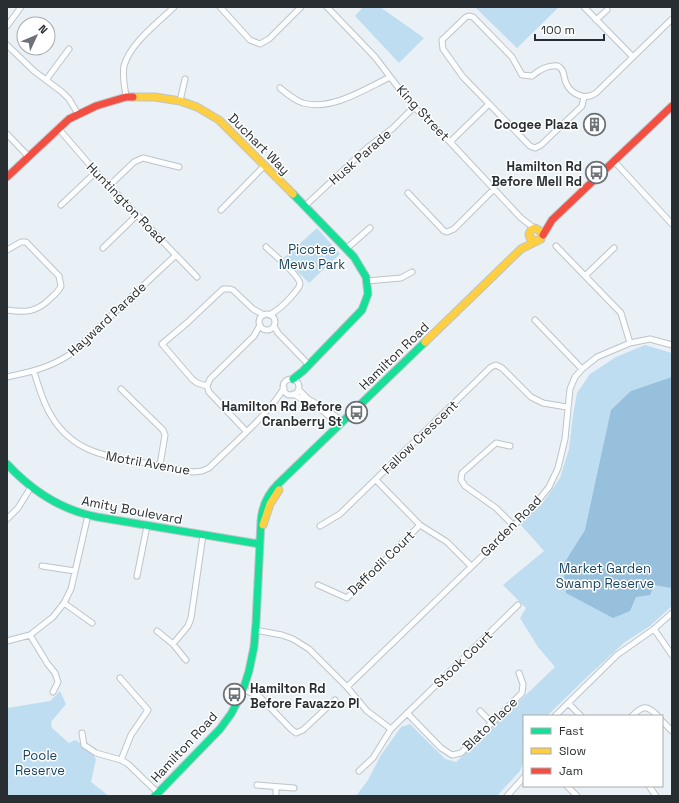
<svg xmlns="http://www.w3.org/2000/svg" width="679" height="803" font-family="'Space Grotesk',sans-serif">
  <rect width="100%" height="100%" fill="#e9f1f6"/>
  <path fill="#beddf0" d="M363,7H380L424,38L399,63L355,16Z
    M475,7H559L517,48Z
    M317,228L340,254L309,283L284,258Z
    M645,345L672,353V606L650,626L625,642L586,678L547,716H524V761L520,771L497,796H356L368,780L381,755L401,727L410,724L445,759L456,762L555,667L538,647L520,618L526,608L503,585L544,551L520,524L544,501L560,478L569,449L573,415L577,393L590,374L616,357Z
    M60,691L66,704L51,722L52,728L69,743L75,740L89,748L96,759L91,782L109,796H7V708L50,701Z"/>
  <path fill="#96c0db" d="M672,377V588L654,585L650,595L636,597L630,611L613,618L566,593L563,565L585,530L611,410L631,391Z"/>
  <g fill="none" stroke-linecap="round" stroke-linejoin="round">
    <defs>
      <path id="street" d="M220,7L250,40L260,44L269,39L301,7
        M327,7L375,57L401,91L414,107L450,142L521,218L534,228
        M584,7L633,57
        M596,20L607,10
        M7,26L21,7
        M7,45L34,71L62,92L69,99L78,114
        M46,80L69,49
        M280,88C287,94 294,100 303,103C332,111 365,89 390,77
        M126,97C125,87 122,77 124,66C130,43 158,23 174,7
        M584,97L582,106L541,145L535,148L530,146L463,77L443,49L442,40L466,17L469,16L473,17L512,57L522,75L532,76C539,70 548,65 558,66C565,70 563,76 566,83C571,94 585,101 596,93L672,19
        M180,101L185,79
        M58,128L96,172L197,277
        M7,134L28,156
        M450,142L489,104
        M614,161L672,224
        M109,186L134,162L143,158L179,167
        M408,193L444,231L447,232L454,229L494,189
        M61,205L96,172
        M305,206L367,148L393,128L414,107
        M221,210L265,165
        M556,246L621,313L630,343
        M266,247C273,254 300,276 300,284C299,289 294,293 291,297C284,305 279,310 269,315
        M103,248L137,215
        M346,249L370,228
        M7,250L21,242H26L59,276L61,286C59,291 55,294 51,298C37,312 26,313 7,310
        M585,276L614,248
        M367,281L401,278L412,272
        M259 322a8 8 0 1 1 16 0a8 8 0 1 1-16 0Z
        M535,320L582,369
        M274,326L278,333L309,365
        M34,372C39,387 43,404 52,417C75,455 112,457 151,464C165,466 179,470 193,472L202,471L209,468C233,444 267,416 284,388
        M7,377C30,372 49,368 69,355L176,255
        M283 387a8 8 0 1 1 16 0a8 8 0 1 1-16 0Z
        M207,386L197,383L192,379L162,344L188,322L223,289H230L233,290L253,309L264,315
        M121,389L163,430L165,435L160,465
        M299,390L308,399L328,410L342,422
        M293,394L323,411L330,417L337,427
        M246,431L209,392L207,386L210,379L254,336L260,325
        M510,446L496,443L462,473L461,480L465,486L496,508L514,526
        M376,480L420,525L447,542L471,566
        M7,519L18,508L31,487
        M320,526L340,514L491,367L496,365L502,368L531,397L543,403L567,407
        M42,566L75,571
        M137,576L147,526
        M318,585L347,598L420,525
        M64,603L92,623
        M654,629L672,655
        M255,630L282,635L293,639L309,649L347,687L367,711L391,729
        M157,631L173,644L186,660
        M30,635L47,663L55,673L58,682L53,692
        M7,641L30,635L53,617L64,603L71,589L88,515
        M173,644L188,626L191,618L203,535
        M120,678L148,710L131,735L121,760
        M347,687L533,507L549,487L558,468L565,439L570,389L575,377L582,369L597,357L630,343L650,339L672,345
        M243,689L260,697L291,729L296,733L303,730L335,700
        M569,704L581,716
        M480,711L491,722
        M407,713L441,748L452,755L461,753L522,693L523,684L519,673
        M555,716L617,655L654,629L672,613
        M632,716C643,705 647,705 658,716
        M662,721L672,731
        M82,733L84,745L96,753L121,760L128,764L158,793
        M359,771L373,758L391,729L518,605
        M257,785L294,788
        M567,786L577,796
        M649,786L656,796
        M276,796V788
        M507,796L524,777"/>
      <path id="fast" d="M293,379L303,371L362,310L368,294L366,277L354,257L293,194
        M7,464C32,491 61,510 97,517L259,544
        M155,796L220,729L231,714L242,693L249,671L254,647L256,623L261,521C262,506 268,494 278,484L425,342"/>
      <path id="slow" d="M133,97H155L180,101L197,107L219,120L293,194
        M425,342L521,249L541,239L542,232L535,228L531,230L529,234L530,238L536,241
        M263,525L270,504L279,490"/>
      <path id="jam" d="M7,177L69,119L96,106L126,97H133
        M543,235L552,220L672,106"/>
    </defs>
    <use href="#street" stroke="#bec4c9" stroke-width="7"/>
    <use href="#fast" stroke="#bec4c9" stroke-width="9"/>
    <use href="#slow" stroke="#bec4c9" stroke-width="9"/>
    <use href="#jam" stroke="#bec4c9" stroke-width="9"/>
    <use href="#street" stroke="#fcfdfe" stroke-width="5"/>
    <use href="#fast" stroke="#16e098" stroke-width="7"/>
    <use href="#slow" stroke="#ffcf43" stroke-width="7"/>
    <use href="#jam" stroke="#f24e42" stroke-width="7"/>
  </g>
  <defs>
    <symbol id="building-ring" viewBox="-11 -11 22 22"><circle r="9.5" fill="#fff" stroke="#6c7277" stroke-width="1.5"/><path d="M-4-6H4V6H1V3H-1V6H-4ZM-2.5-4.3h1.7v1.8h-1.7ZM.8-4.3h1.7v1.8H.8ZM-2.5-1h1.7V.8h-1.7ZM.8-1h1.7V.8H.8Z" fill="#6c7277"/></symbol>
    <symbol id="bus-ring" viewBox="-11 -11 22 22"><circle r="9.5" fill="#fff" stroke="#6c7277" stroke-width="1.5"/><path d="M-5-6H5V4H4V6H2V4H-2V6H-4V4H-5ZM-3.5-4V0h7V-4ZM-3.5 1.2v1.5H-2V1.2ZM2 1.2v1.5H3.5V1.2Z" fill="#6c7277"/></symbol>
  </defs>
  <g fill-rule="evenodd">
    <use href="#building-ring" x="582" y="112" width="25" height="25"/>
    <use href="#bus-ring" x="584" y="160" width="25" height="25"/>
    <use href="#bus-ring" x="344" y="400" width="25" height="25"/>
    <use href="#bus-ring" x="222" y="682" width="25" height="25"/>
  </g>
  <g text-anchor="middle" dominant-baseline="central" stroke-width="3" stroke-linejoin="round" paint-order="stroke">
    <g font-size="13" fill="#292e32" stroke="#fff">
      <text transform="translate(423 113) rotate(47)">King Street</text>
      <text transform="translate(259 144) rotate(45)">Duchart Way</text>
      <text transform="translate(360 157) rotate(-41)">Husk Parade</text>
      <text transform="translate(126 203) rotate(46)">Huntington Road</text>
      <text transform="translate(107 319) rotate(-43)">Hayward Parade</text>
      <text transform="translate(394 356) rotate(-44)">Hamilton Road</text>
      <text transform="translate(420 437) rotate(-44)">Fallow Crescent</text>
      <text transform="translate(148 463) rotate(10)">Motril Avenue</text>
      <text transform="translate(132 510) rotate(11)">Amity Boulevard</text>
      <text transform="translate(511 526) rotate(-45)">Garden Road</text>
      <text transform="translate(381 563) rotate(-44)">Daffodil Court</text>
      <text transform="translate(463 659) rotate(-44)">Stook Court</text>
      <text transform="translate(490 724) rotate(-44)">Blato Place</text>
      <text transform="translate(184 747) rotate(-47)">Hamilton Road</text>
    </g>
    <g font-size="13" font-weight="bold" fill="#292e32" stroke="#fff" text-anchor="end">
      <text x="578" y="124">Coogee Plaza</text>
      <text x="582" y="166">Hamilton Rd<tspan x="582" dy="15">Before Mell Rd</tspan></text>
      <text x="342" y="406">Hamilton Rd Before<tspan x="342" dy="15">Cranberry St</tspan></text>
      <text x="250" y="688" text-anchor="start">Hamilton Rd<tspan x="250" dy="15">Before Favazzo Pl</tspan></text>
    </g>
    <g font-size="13" fill="#17445e" stroke="#fff">
      <text x="312" y="249">Picotee<tspan x="312" dy="15">Mews Park</tspan></text>
      <text x="605" y="568">Market Garden<tspan x="605" dy="15">Swamp Reserve</tspan></text>
      <text x="40" y="755">Poole<tspan x="40" dy="15">Reserve</tspan></text>
    </g>
  </g>
  <rect width="679" height="803" fill="none" stroke="#292e32" stroke-width="16"/>
  <rect x="523" y="715" width="140" height="72" fill="#ffffff" stroke="#a9abad"/>
  <rect x="531" y="728" width="20" height="6" fill="#16e098" stroke="#a9abad"/>
  <text x="559" y="735" font-size="12" fill="#292e32">Fast</text>
  <rect x="531" y="748" width="20" height="6" fill="#ffcf43" stroke="#a9abad"/>
  <text x="559" y="755" font-size="12" fill="#292e32">Slow</text>
  <rect x="531" y="768" width="20" height="6" fill="#f24e42" stroke="#a9abad"/>
  <text x="559" y="775" font-size="12" fill="#292e32">Jam</text>
  <g transform="translate(36 36) rotate(46)"><circle r="19" fill="#ffffff" stroke="#a9abad"/>
  <path d="M0-3L7 15L0 10L-7 15Z" fill="#6c7277"/>
  <text y="-6" font-size="11" font-weight="bold" text-anchor="middle" fill="#292e32">N</text>
  </g>
  <path d="M535 34v6h69v-6" fill="none" stroke="#292e32" stroke-width="2"/>
  <text x="541" y="34" font-size="12" fill="#292e32" stroke="#ffffff" stroke-width="3" paint-order="stroke">100 m</text>
</svg>
